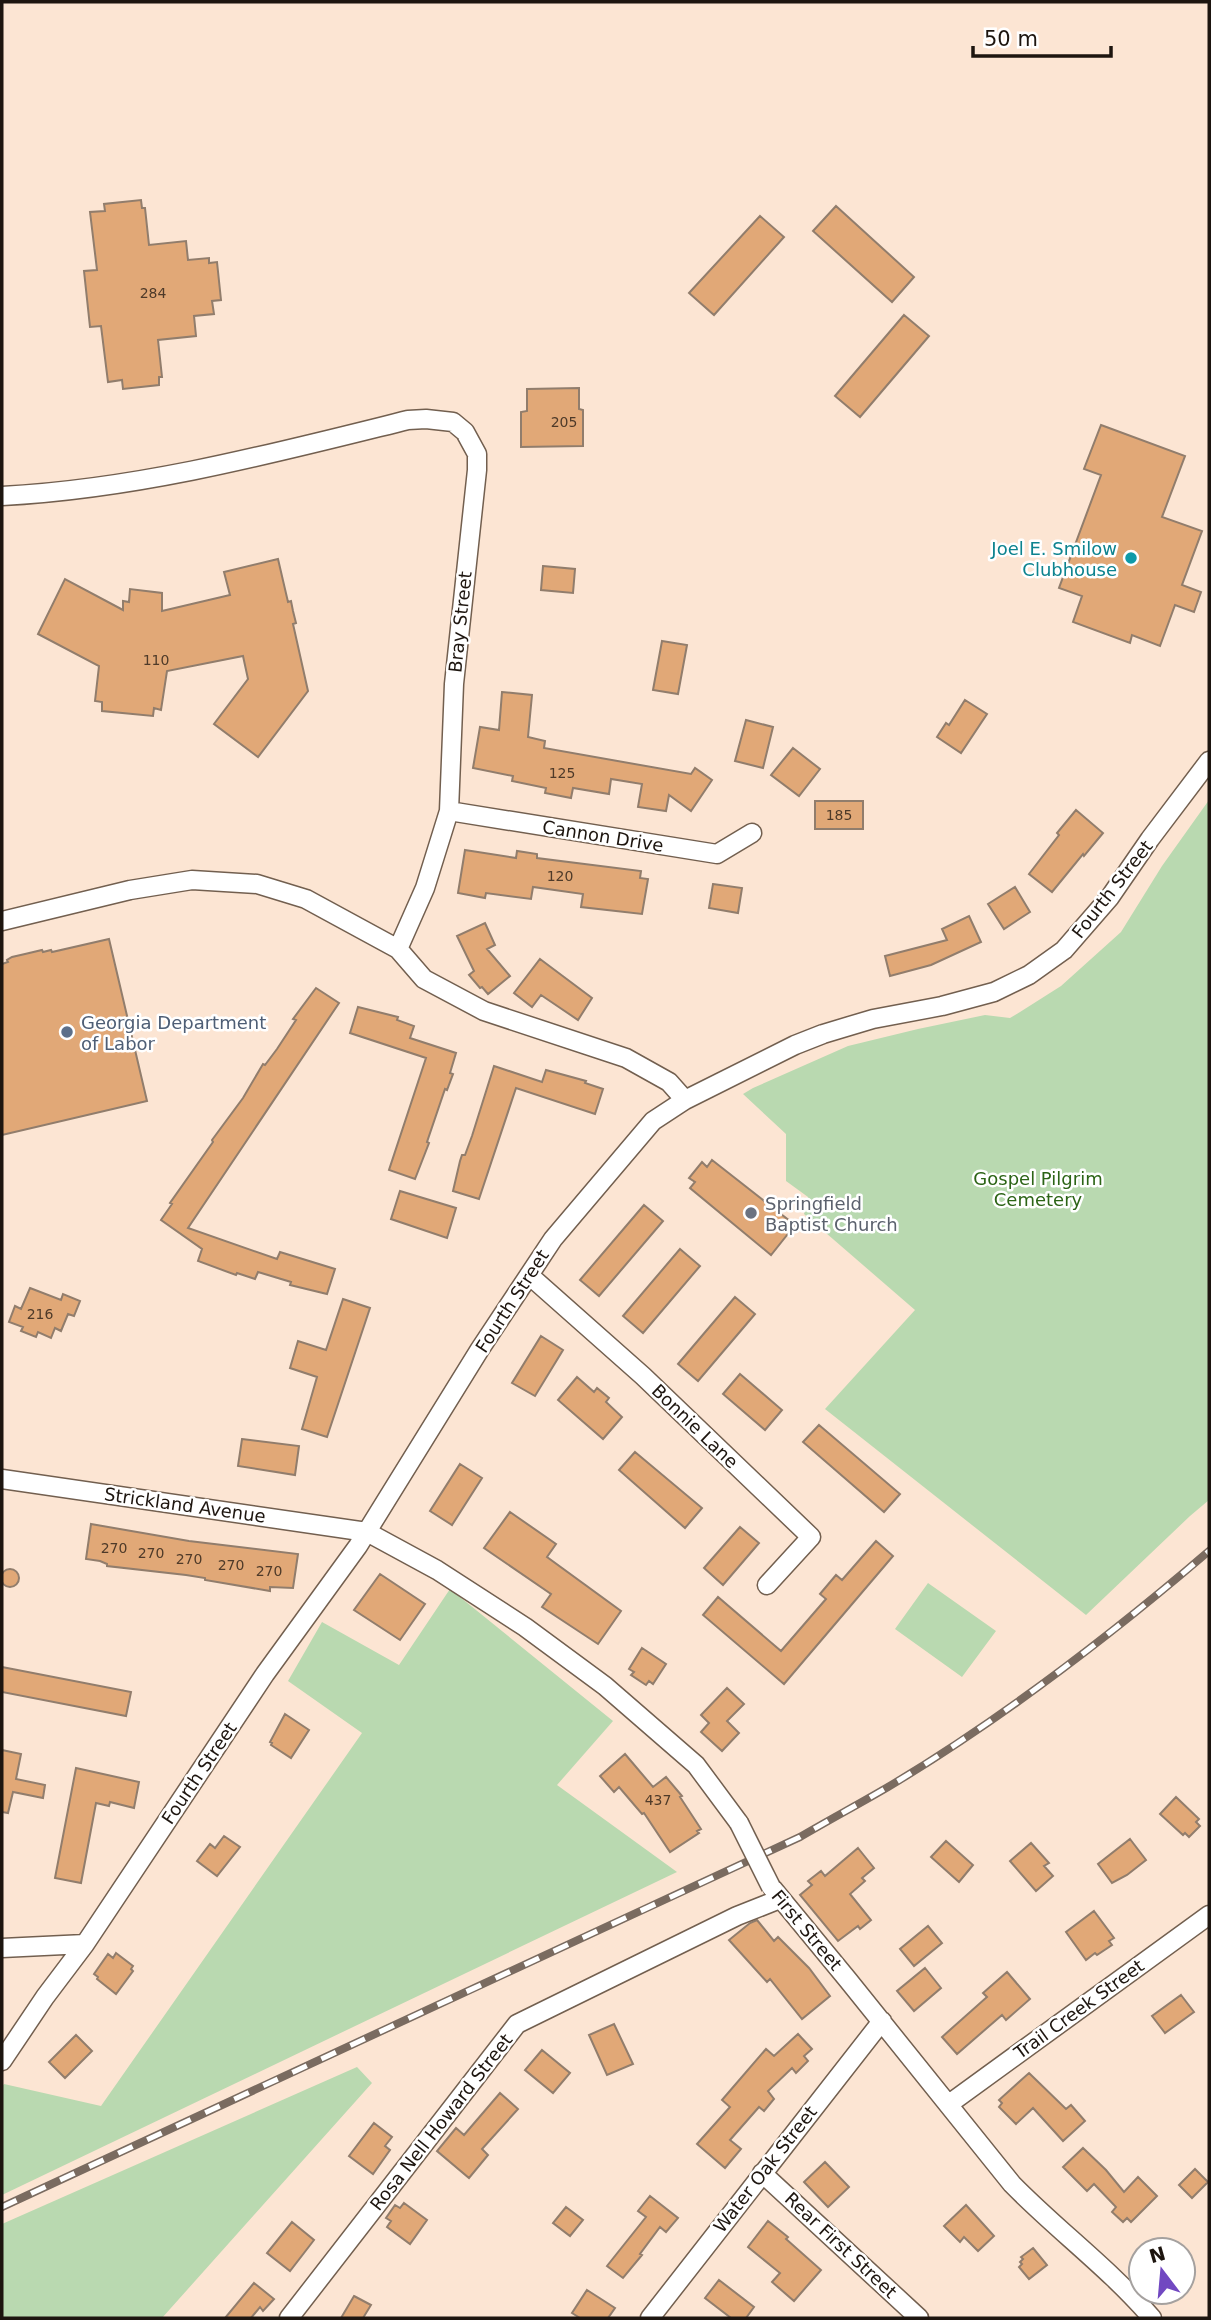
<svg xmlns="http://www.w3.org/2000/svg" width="1211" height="2320" font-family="'DejaVu Sans',sans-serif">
  <rect width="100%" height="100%" fill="#fce5d3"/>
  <path fill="#b9d9b0" d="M1209,800V1500L1190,1516L1086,1615L825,1409L915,1310L804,1214L808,1197L786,1181V1134L743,1094L753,1088L848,1046L918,1029L985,1015L1010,1018L1020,1012L1061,986L1121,932L1162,866Z
    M928,1583L996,1631L962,1677L895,1629Z
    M450,1589L613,1721L557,1785L677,1872L2,2195V2087L4,2084L101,2106L362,1733L288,1681L322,1622L399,1665Z
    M357,2067L372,2083L162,2318H2V2224Z"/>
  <path fill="#e1a877" stroke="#917d6c" stroke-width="2" d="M141,200L142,208H145L149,245L186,241L188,260L209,258V263L217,262L221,300L212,301L214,314L194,316L196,336L158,340L162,377H159V385L123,389L122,380L108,382L101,326L90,327L84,271L97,270L90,212L105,211L104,204Z
    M836,206L914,277L892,302L813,231Z
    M760,216L784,237L714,315L689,293Z
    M904,315L929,336L860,417L835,396Z
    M579,388V409L583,410V446L521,447V412L527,411V389Z
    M1101,425L1185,456L1162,517L1202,531L1182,585L1201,592L1194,612L1175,605L1160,646L1132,635L1130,643L1073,622L1082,596L1059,588L1101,475L1084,469Z
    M278,559L288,602L291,601L293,611L296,623L293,624L308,691L258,757L214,724L248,679L243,656L167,671L161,710L154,708L153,716L102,711V702L95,701L99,666L38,634L65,579L123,610V601L129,602L130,589L162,593V611L230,595L224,572Z
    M543,566L575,569L573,593L541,590Z
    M662,641L687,645L678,694L653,690Z
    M502,692L532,695L528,737L545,741L544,748L691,774L695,768L712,780L691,811L669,795L666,811L638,807L642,784L611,779L609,794L573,788L571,798L545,793L546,788L512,781L513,776L473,768L480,727L499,730Z
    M965,700L987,714L961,753L937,737L946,723L949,725Z
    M746,720L773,727L763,768L735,761Z
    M793,748L820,769L799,796L771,775Z
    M815,801H863V829H815Z
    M1076,810L1103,833L1084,856L1083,854L1052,892L1029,874L1059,835L1057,833Z
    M465,850L516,858L517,851L537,854V858L641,871L640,878L648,879L642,914L581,907L583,894L533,887L531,899L486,893L485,898L458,893Z
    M713,884L742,888L738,913L709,908Z
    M1015,887L1030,912L1004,929L988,904Z
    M969,916L981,942L931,965L890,976L885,956L947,940L942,929Z
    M485,923L495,945L487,949L510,976L488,994L482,987L480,988L469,975L474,971L457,936Z
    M109,939L147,1101L2,1135V964L8,962L7,960L12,957L25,954L42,950L43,952L51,950L52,952Z
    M540,959L592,998L578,1020L541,995L532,1007L514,993Z
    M316,988L339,1003L188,1228L277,1259L280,1252L335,1269L327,1294L290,1285L291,1282L258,1272L255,1279L237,1273L236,1275L198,1261L202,1249L161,1220L172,1204L170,1203L213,1142L212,1140L243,1098L263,1064L265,1065L277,1049L296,1020L293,1019Z
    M358,1007L398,1017L397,1020L414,1026L410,1038L456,1053L450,1073L453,1074L447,1090L445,1089L427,1142L429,1143L415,1179L389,1170L426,1058L350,1033Z
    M494,1066L542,1082L546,1070L586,1081L585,1083L603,1089L595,1114L516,1088L479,1199L453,1191L460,1161L462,1155H465L472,1136Z
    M712,1160L795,1225L771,1255L690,1188L695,1182L689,1178L702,1162L707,1167Z
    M400,1191L456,1208L447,1238L391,1219Z
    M644,1205L663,1221L599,1296L580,1280Z
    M680,1249L700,1266L643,1333L623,1316Z
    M30,1288L61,1300L63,1294L80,1301L74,1316L68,1314L61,1331L55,1328L51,1338L38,1332L36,1337L21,1331L23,1327L9,1322L15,1306L21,1309Z
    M735,1297L755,1314L698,1381L678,1364Z
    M343,1299L370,1308L327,1437L302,1429L317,1377L290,1368L298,1341L326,1350Z
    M541,1336L563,1350L535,1396L512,1383Z
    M740,1374L782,1410L765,1430L723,1394Z
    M577,1377L594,1392L597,1388L609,1398L606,1402L622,1417L603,1439L558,1400Z
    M819,1425L900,1494L884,1512L803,1442Z
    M242,1439L299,1446L295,1475L238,1466Z
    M635,1452L702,1508L685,1528L619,1470Z
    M460,1464L482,1478L452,1525L430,1511Z
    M510,1512L556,1544L547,1557L621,1611L598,1644L542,1607L551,1594L484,1548Z
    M91,1524L189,1541L298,1554L293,1588L270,1587V1591L205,1580V1578L186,1575L107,1566V1564L100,1561L86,1559Z
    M740,1527L759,1543L723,1585L704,1568Z
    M876,1541L893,1556L784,1684L703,1615L718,1597L781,1651L826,1599L820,1594L836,1575L842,1580Z
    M1 1578a9 9 0 1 1 18 0a9 9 0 1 1-18 0Z
    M380,1574L425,1604L400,1640L354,1610Z
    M642,1648L666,1664L653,1684L649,1681L646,1685L631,1675L634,1672L629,1669Z
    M2,1667L131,1692L126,1716L2,1692Z
    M727,1688L744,1704L727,1721L739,1733L722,1751L701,1732L709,1723L701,1715Z
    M285,1714L309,1730L291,1758L271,1745L272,1743L270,1742Z
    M2,1750L21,1754L16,1779L45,1785L43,1798L13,1792L8,1813L2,1812Z
    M625,1754L653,1787L666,1777L682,1796L680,1797L701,1829L697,1831L699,1833L670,1852L644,1813L642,1814L619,1787L614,1792L600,1776Z
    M76,1768L139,1782L134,1808L110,1802L109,1806L96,1803L81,1883L55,1878Z
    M1176,1797L1199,1819L1196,1822L1200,1826L1189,1837L1185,1833L1183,1835L1160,1814Z
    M224,1836L240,1847L217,1876L197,1861L210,1844L215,1848Z
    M1130,1839L1146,1860L1127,1875L1112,1883L1098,1864Z
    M946,1841L973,1865L959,1882L931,1857Z
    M1031,1843L1049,1863L1044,1866L1053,1876L1036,1891L1010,1861Z
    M858,1848L874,1868L862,1878L865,1881L850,1894L871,1920L860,1929L858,1926L838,1941L800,1895L812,1885L808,1881L821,1871L825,1876Z
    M1094,1911L1114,1938L1109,1941L1112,1945L1097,1955L1095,1953L1086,1960L1066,1932Z
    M757,1920L774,1941L778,1937L809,1968L830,1996L802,2019L770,1979L767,1982L729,1940L750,1923Z
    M928,1926L942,1943L914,1966L900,1949Z
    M116,1953L133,1966L131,1969L133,1971L116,1994L97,1979L98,1977L94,1974L108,1954L113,1958Z
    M925,1968L941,1988L914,2011L897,1991Z
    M1007,1972L1030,1999L1006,2020L1002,2015L957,2054L942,2037L987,1997L983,1993Z
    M1181,1995L1194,2012L1165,2033L1152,2016Z
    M614,2024L633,2064L607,2075L589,2035Z
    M798,2034L812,2049L804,2056L808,2061L796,2073L792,2068L768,2091L774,2099L764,2111L759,2107L730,2140L741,2149L725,2168L697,2144L730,2107L722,2100L766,2049L774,2056Z
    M76,2035L92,2051L65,2078L49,2062Z
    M542,2050L570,2073L553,2093L525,2070Z
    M1029,2073L1066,2109L1071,2105L1085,2121L1063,2141L1033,2108L1016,2124L999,2107L1002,2103L999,2100Z
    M500,2093L518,2109L482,2149L488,2155L469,2178L437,2151L456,2128L464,2135Z
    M374,2123L392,2137L385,2146L390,2150L373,2174L349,2156Z
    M1083,2148L1106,2170L1124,2192L1138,2177L1157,2196L1131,2222L1127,2218L1123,2222L1112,2212L1116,2207L1094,2184L1087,2191L1063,2167Z
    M825,2162L849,2187L828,2207L804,2182Z
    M1195,2169L1208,2182L1192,2198L1179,2185Z
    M650,2196L678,2218L666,2232L660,2227L640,2254L642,2255L623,2278L607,2266L646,2217L638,2211Z
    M404,2203L427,2220L410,2244L387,2227L391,2221L386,2218L395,2205L400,2208Z
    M966,2205L994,2236L978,2251L964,2237L960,2242L944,2226Z
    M566,2207L583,2220L570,2236L553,2223Z
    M768,2221L788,2237L786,2239L821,2270L794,2301L772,2282L780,2273L748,2247Z
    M292,2222L314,2240L290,2271L267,2253Z
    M1033,2248L1047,2265L1029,2279L1019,2267L1022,2264L1020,2262L1023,2259L1021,2257Z
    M719,2280L754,2307L746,2318H731L705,2298Z
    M254,2283L274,2299L263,2311L260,2307L251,2318H225Z
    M587,2290L615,2308L608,2318H580L572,2313Z
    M354,2296L371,2305L363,2318H341Z"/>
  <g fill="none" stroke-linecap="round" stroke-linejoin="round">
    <defs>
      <path id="minor" d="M2,496C139,489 275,453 408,420L426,419L453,422L465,432L477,454V470L454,684L449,811L425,888L398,949L424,979L484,1011L626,1058L669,1082L685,1100
        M449,811L717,854L752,833
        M2,921L130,890L192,880L257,884L306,899L398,949
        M529,1275L643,1376L811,1537L767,1585
        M2,1479L367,1532L437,1570L525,1627L605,1686L696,1765L739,1823
        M773,1889L848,1980L1012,2184C1057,2230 1110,2269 1152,2318
        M2,1948L85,1944
        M2,2061L45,1997L85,1944L265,1674L358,1546L480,1349L553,1239L653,1121L685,1100L795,1045L823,1034L873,1019L942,1006L994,992L1029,975L1064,950L1110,897L1150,839L1209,761
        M949,2104L1209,1915
        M762,2173L919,2318
        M289,2318L517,2024L737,1916L780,1899
        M650,2318L882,2021"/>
    </defs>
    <use href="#minor" stroke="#725f4f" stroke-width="21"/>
    <use href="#minor" stroke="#fff" stroke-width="18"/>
    <defs>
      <path id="rail" d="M2,2207L800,1837C829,1820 859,1804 888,1787C1000,1720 1110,1636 1209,1551"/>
    </defs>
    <use href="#rail" stroke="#7a6b60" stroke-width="8"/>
    <use href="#rail" stroke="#fff" stroke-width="5" stroke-dasharray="16" stroke-linecap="butt"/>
    <defs>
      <path id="minor-bridge" d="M739,1823L771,1887"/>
    </defs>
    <use href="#minor-bridge" stroke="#725f4f" stroke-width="21" stroke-linecap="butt"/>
    <use href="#minor-bridge" stroke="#fff" stroke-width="18"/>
  </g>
  <circle fill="#0f9aa8" stroke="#fff" stroke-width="2.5" cx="1131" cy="558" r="7"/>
  <circle fill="#5c6f8a" stroke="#fff" stroke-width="2.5" cx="67" cy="1032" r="7"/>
  <circle fill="#6b7280" stroke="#fff" stroke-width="2.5" cx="751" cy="1213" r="7"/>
  <g text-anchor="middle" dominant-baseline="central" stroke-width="5" stroke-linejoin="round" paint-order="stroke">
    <g font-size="14" fill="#4e3a29">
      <text x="153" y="293">284</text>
      <text x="564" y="422">205</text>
      <text x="156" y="660">110</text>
      <text x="562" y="773">125</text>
      <text x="839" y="815">185</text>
      <text x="560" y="876">120</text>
      <text x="40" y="1314">216</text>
      <text x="114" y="1548">270</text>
      <text x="151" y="1553">270</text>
      <text x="189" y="1559">270</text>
      <text x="231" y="1565">270</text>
      <text x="269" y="1571">270</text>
      <text x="658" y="1800">437</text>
    </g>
    <g font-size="18" fill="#0d838f" stroke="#fff" text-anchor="end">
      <text x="1117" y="548">Joel E. Smilow<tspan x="1117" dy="21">Clubhouse</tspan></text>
    </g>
    <g font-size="18" fill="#1d150f" stroke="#fff">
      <text transform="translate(460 622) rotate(-84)">Bray Street</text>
      <text transform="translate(603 836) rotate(9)">Cannon Drive</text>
      <text transform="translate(1112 889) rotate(-52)">Fourth Street</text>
      <text transform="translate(512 1301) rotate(-57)">Fourth Street</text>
      <text transform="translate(695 1426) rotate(44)">Bonnie Lane</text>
      <text transform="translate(185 1505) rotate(8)">Strickland Avenue</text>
      <text transform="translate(199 1773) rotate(-56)">Fourth Street</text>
      <text transform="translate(807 1930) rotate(50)">First Street</text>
      <text transform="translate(1079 2009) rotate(-36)">Trail Creek Street</text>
      <text transform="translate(441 2122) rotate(-52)">Rosa Nell Howard Street</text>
      <text transform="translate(765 2169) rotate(-52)">Water Oak Street</text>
      <text transform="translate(841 2245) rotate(43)">Rear First Street</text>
    </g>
    <g font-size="18" fill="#4e5e75" stroke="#fff" text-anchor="start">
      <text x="81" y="1022">Georgia Department<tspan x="81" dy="21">of Labor</tspan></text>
    </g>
    <g font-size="18" fill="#2c6416" stroke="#fff">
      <text x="1038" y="1178">Gospel Pilgrim<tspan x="1038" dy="21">Cemetery</tspan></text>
    </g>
    <g font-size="18" fill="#5b616d" stroke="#fff" text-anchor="start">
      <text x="765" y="1203">Springfield<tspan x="765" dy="21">Baptist Church</tspan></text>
    </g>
  </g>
  <rect width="1211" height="2320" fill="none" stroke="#1d150f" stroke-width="7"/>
  <g transform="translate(1162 2271) rotate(344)"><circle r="33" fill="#ffffff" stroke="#a5a19f" stroke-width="2"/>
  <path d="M0-5L12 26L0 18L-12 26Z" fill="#7148c1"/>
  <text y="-10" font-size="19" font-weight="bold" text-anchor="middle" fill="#1d150f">N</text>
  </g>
  <path d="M973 46v10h138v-10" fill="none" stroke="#1d150f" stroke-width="3.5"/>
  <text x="984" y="46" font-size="21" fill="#1d150f" stroke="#ffffff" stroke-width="5" paint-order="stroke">50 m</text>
</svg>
